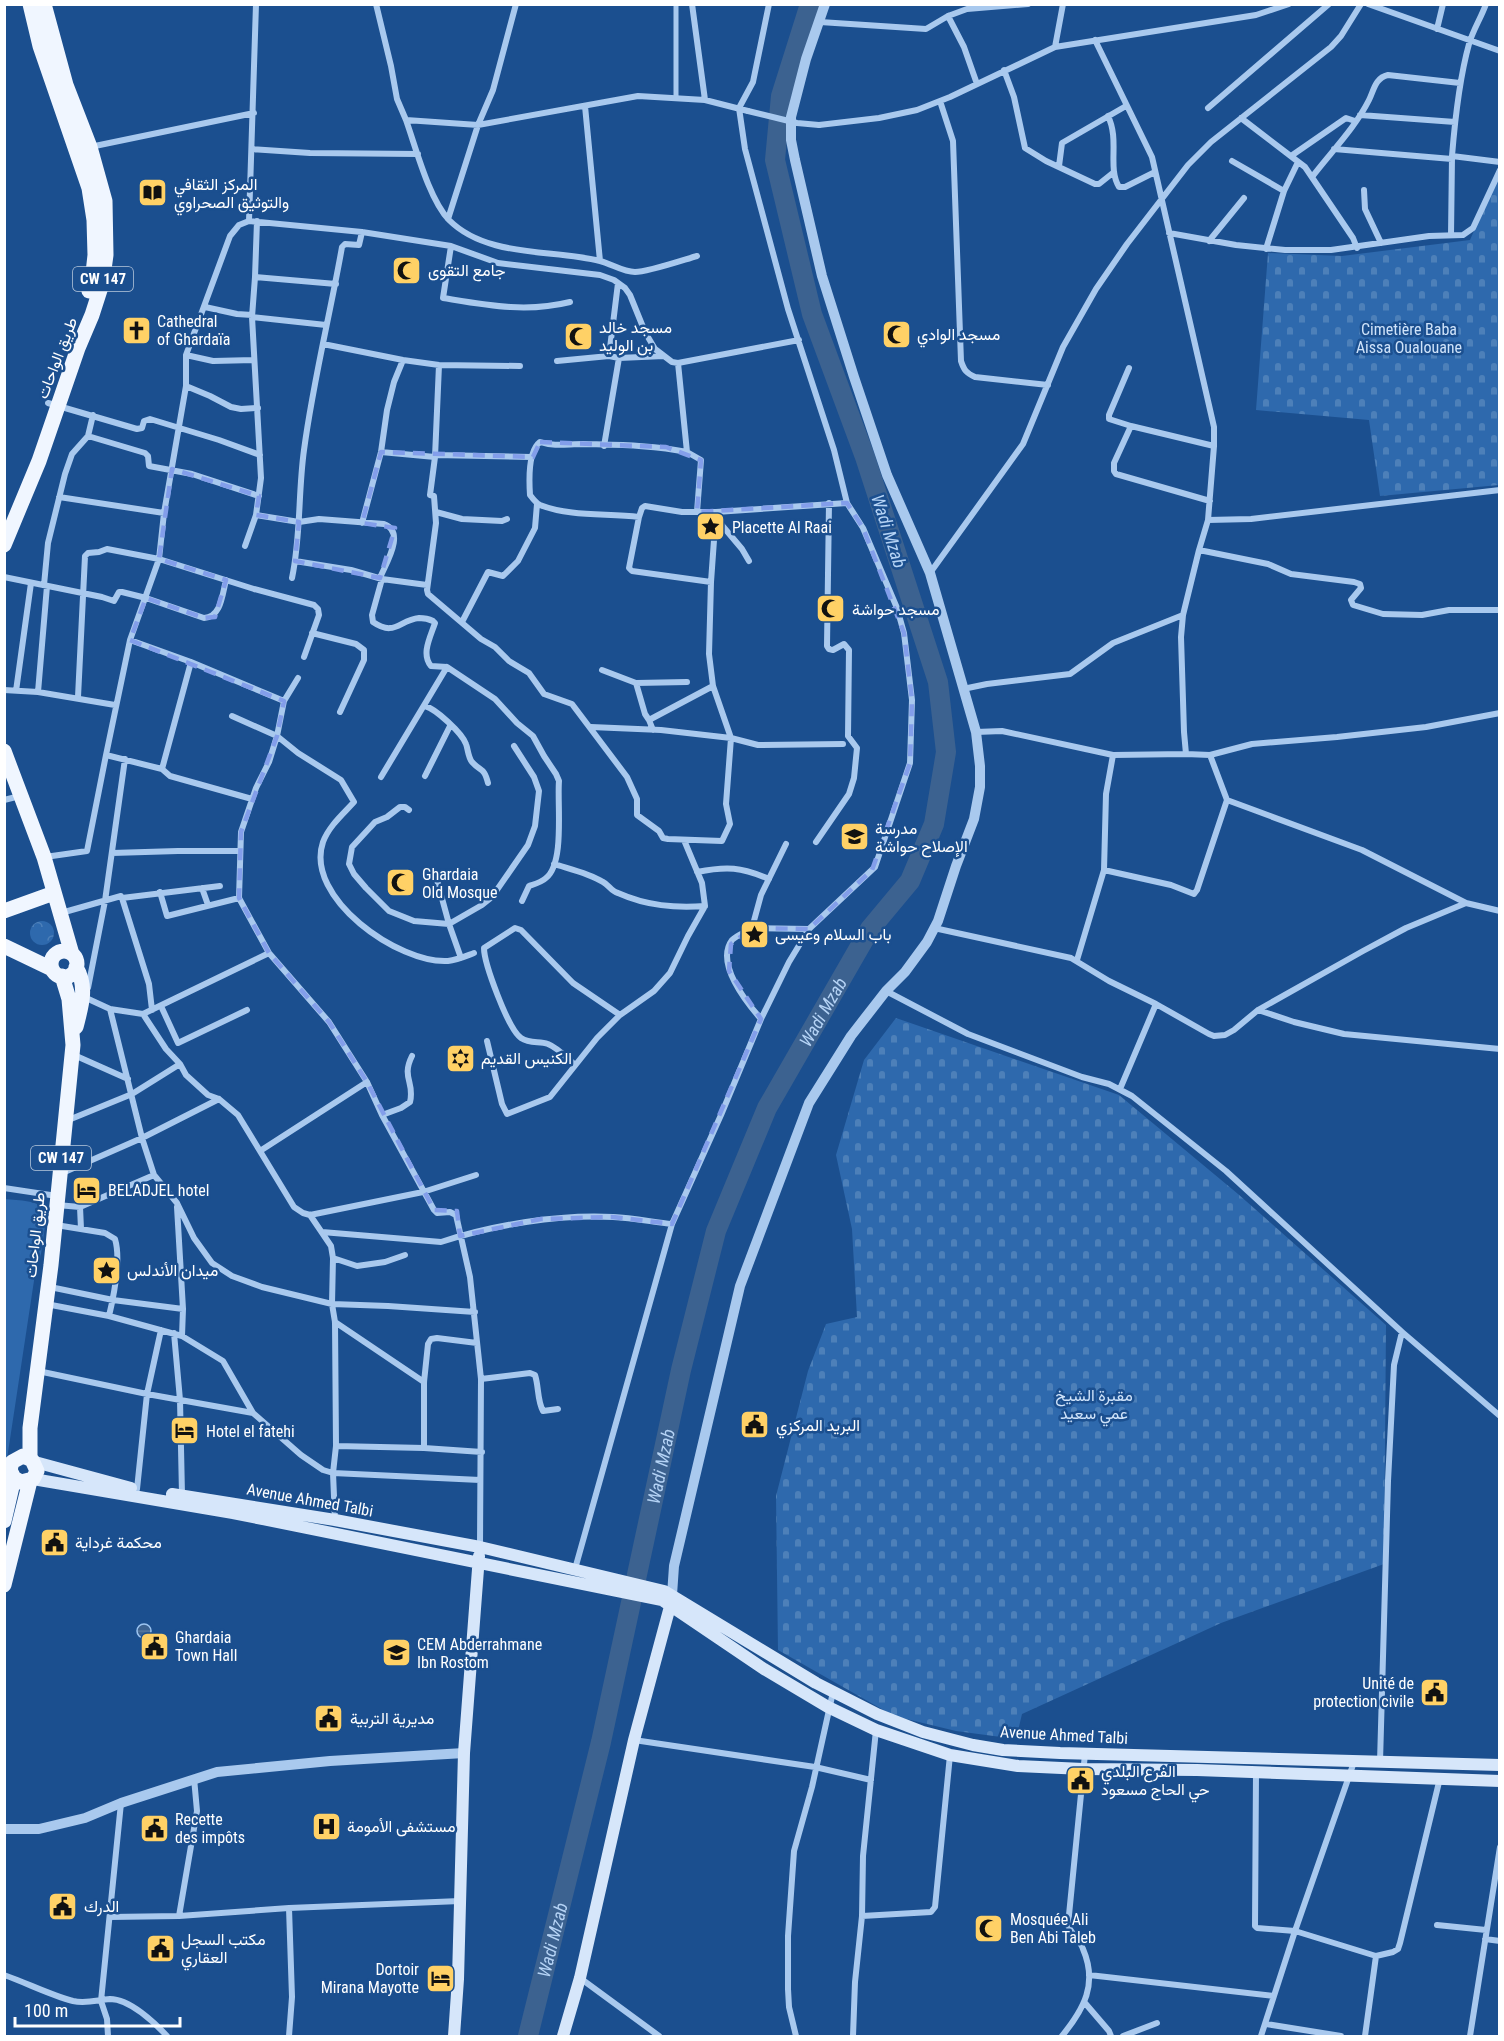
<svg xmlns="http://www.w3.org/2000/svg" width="1504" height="2041" font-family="'Roboto Condensed',Vazirmatn,sans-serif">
  <defs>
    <pattern id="forest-crowns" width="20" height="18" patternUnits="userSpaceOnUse" patternTransform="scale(1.5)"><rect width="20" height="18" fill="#2e69ad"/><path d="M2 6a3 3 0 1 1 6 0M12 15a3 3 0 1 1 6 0" fill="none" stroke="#4d80b9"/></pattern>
    <pattern id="cemetery-stones" width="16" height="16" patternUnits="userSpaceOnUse" patternTransform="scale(1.5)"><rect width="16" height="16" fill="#2e69ad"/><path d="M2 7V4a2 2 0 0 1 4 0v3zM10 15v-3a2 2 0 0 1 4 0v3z" fill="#4d80b9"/></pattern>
    <pattern id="water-rules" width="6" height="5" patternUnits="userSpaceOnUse" patternTransform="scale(1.5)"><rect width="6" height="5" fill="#3c6290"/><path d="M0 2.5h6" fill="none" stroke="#597aa1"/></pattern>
  </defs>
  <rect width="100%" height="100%" fill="#1b4f8f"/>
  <path fill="url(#forest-crowns)" d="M30 933a12 12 0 1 1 24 0a12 12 0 1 1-24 0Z"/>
  <path fill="url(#cemetery-stones)" d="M1499,177V485L1380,496L1369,420L1256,410L1268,253L1342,256L1470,240L1497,178Z
    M896,1018L1119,1095L1238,1194L1386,1325L1384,1564L1221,1623L1022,1714L1016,1739L956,1731L894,1716L778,1650L776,1496L808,1371L826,1324L857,1317L852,1229L836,1155L864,1060Z"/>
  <path fill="#2e69ad" d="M5,1199C19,1201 39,1199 47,1212L40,1261H37L7,1459L5,1458Z"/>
  <path fill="url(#water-rules)" stroke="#9cc4f0" stroke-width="1.5" d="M137 1631a7 7 0 1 1 14 0a7 7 0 1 1-14 0Z"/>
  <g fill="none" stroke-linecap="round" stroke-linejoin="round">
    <path stroke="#3c6290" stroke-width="20" id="s1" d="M528,2036L601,1742L681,1370L716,1231L767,1108L870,929L910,881L934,824L946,752L938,682L865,457L812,314L775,160L781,96L810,4"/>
    <path stroke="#a9c9ee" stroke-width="5" d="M676,98V4"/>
    <path stroke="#a9c9ee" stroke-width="6" d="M376,4L391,66L397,99L406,120L478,125L638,96L705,100L748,111
      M692,4L705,100
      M1368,4L1500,51
      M1486,4C1481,18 1473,30 1469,44C1459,80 1455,119 1452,156L1500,162
      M948,16L964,47L977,84
      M820,22L926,29L948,16L967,9L1028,4
      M1437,29L1443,4
      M1095,40L1152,157L1214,427V446L1208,520L1199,550L1183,615L1181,637L1184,732L1186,754L1210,755L1227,800L1197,890L1194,894L1171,885L1104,870
      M1055,47L1063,4
      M1004,70L1014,97L1025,148L1046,161L1095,184H1099L1114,172
      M940,101L953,141L961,361C964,370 966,373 975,377L1048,385
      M585,106L600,261
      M1208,108L1329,4
      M1360,115L1455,122
      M1108,116C1120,141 1107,167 1119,187H1125L1155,172
      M1241,118L1305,167L1353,238L1357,248
      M406,120C416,148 429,199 449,220C487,258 552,249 600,261C612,264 623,272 635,272C648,272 683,260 697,256
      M819,125L879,118L917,110L950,97L1055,47L1256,15L1289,4
      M90,147L254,113
      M252,149L310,153L418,154
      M1334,149L1452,159
      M1291,156L1346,118L1355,121
      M1232,161L1284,191
      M1059,166L1062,143L1126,106
      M1312,177C1331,152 1355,128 1369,100C1374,90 1375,78 1388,75L1460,83
      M1364,190L1365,209L1381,243
      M448,219L478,125L493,90L516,4
      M249,221L362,232L451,246L498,263L600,275L614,280L625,288L630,295L645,332L655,349L672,362L678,363L799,340
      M1169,233L1236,245L1285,250H1331L1429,236L1463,235L1473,228L1500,170
      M1451,235L1452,157
      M1209,241L1244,198
      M451,246L443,298C486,305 526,313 570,302
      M1266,249L1284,191L1298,162
      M255,277L336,284
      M205,307L237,314L252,315
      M252,317L326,325
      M323,344L403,360L439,365L520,366
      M186,355L213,361L254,360
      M609,356L618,283
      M557,361L609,356L619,358L664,356
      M678,363L687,452L701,460L697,512
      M439,365L435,457L430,495L434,496L436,523L427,590L428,594L481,639L495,647L509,661L529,673L544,694L572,704L627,777L637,799V815L659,831L663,838L668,839L722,841L730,824L726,804L731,738L713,686L709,654L711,582L716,512
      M1129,368L1109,415V419L1131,426L1214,446
      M186,386L210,396L231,407L241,409L258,408
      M48,403L137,429L142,428L144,421L150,419L219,440L260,455
      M1131,426L1114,463V471L1116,474L1210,501
      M88,436L145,453L148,456L149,466L192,474L259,496
      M604,446L619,358
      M381,452L435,457
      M687,452C653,445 617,445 583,444C567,444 555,447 540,442C528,451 529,480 530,495C533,499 536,503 540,505C571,517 606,513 639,517L642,508L645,506L682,512H716L847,503
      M435,455L531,457
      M59,497L164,513
      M436,512L462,519L502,521L507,519
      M256,515L299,522L319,519L384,524C406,532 386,563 380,578
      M639,517L629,568L632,571L711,582
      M715,517L742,549L749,561
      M1208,520L1251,519L1500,490
      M362,523L381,452L387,410L394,382L403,360
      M245,546L256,515L261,478L252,317L255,277L257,221
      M1199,550L1268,564L1291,574L1354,582L1360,584L1361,588L1351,600L1353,605L1383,614L1422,615L1449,610H1500
      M295,561L351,570L382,579L427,585
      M930,573L1023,444L1063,347L1096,289L1127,244L1188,165L1211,142L1331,47L1341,36L1361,4
      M4,577L102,597L114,601L119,592H122L146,598L204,618C221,617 222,596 226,580
      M292,578C301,536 298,493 304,450C313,382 330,315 342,247L345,244L359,245L362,232
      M382,579L372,615L373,622C395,637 399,620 419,618C423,618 429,619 433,621L435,623C430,638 421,654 431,666L447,667L495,699L517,723L533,736L544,756L556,774L559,781C557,804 565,863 546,878C542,882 535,884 529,886L522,901
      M44,585L48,543L65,474L72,454L88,436L93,415
      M462,622L488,572L503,576L518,561L535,528L537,504
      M312,633L356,644L364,650V660L340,712
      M130,640L191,662L284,701
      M602,670L636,683L645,714L649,720
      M298,678L284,701L277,736L269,762L256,788L241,832L239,898L269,953L329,1022L367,1082L382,1115L434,1210L437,1213L450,1212L456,1215L470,1277L481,1379L480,1546
      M636,683L687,682
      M963,689L987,684L1070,674L1113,643L1183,615
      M4,690L38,692L115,705
      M16,691L31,583
      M38,692L47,586
      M78,697L85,556L88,553L99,552L107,549L159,559L254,589L314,605L318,609L319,615L304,657
      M425,706C436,709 462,733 466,744C468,749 468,757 472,762C481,772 484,767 488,783
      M232,716L277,736L298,753L341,780L354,802C343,814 329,826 323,842C304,898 399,964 448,961C457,960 466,956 474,953
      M591,727L661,730L731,738L758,745L843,744
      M653,730L649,720L713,686
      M976,732L1002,731L1113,755L1186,754
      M1210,755L1252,744L1337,737L1426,727L1500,713
      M162,769L191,662
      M425,776L450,726
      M381,777L447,667
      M252,799L170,776L162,769L106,755L130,640L159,559L164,513L186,386V355L230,236L239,225L249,221L256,4
      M4,800L20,796
      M1227,800L1362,850L1466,903
      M409,810L405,807H400L387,817L375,822L352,847L349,864L354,874L366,888L389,911L414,921L449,924L482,905L492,897L528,845L535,826L539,791L534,777L514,746
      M816,842L849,794L854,778L857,748L848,736L849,650L844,644L833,650L829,649L827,646L829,503
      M112,853L178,851H240
      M45,857L87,851L106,755
      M554,864C570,869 589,873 603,882C609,885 611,891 618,893C647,906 675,908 705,906
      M697,872C727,866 741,867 769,879
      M437,880L449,924L461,958
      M202,888L208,905
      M160,892L167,916L239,898
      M122,898L149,984L152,1010
      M61,913L121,896L122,898L220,886
      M752,928L809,929
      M934,928L1071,958L1109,981L1156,1004L1209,1034L1214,1036L1225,1035L1234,1030L1258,1010L1363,951L1406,928L1466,903L1500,911
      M1077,960L1104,870L1106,794L1113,755
      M88,988L105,901L125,759
      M886,991L968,1034L1082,1077L1109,1084L1132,1096L1226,1171L1402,1332
      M84,997L110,1009L143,1014L166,1049L180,1064L186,1075L208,1095L219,1099L238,1115L294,1207L303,1213L310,1215L423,1192L476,1175
      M161,1006L178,1043L247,1010
      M110,1009L142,1138L154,1175L177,1203L194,1238L212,1263L232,1276L262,1287L332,1304L388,1306L475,1312
      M1258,1010L1294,1022L1344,1034L1500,1049
      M143,1014L269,953
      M761,1019C746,1002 715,963 732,940C737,935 746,932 752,928L761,895L786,844
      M487,1041L502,1104L507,1114L550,1097L597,1038L620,1015L654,991L670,973L688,936L705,906L702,883L684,840
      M74,1055L128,1079
      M574,1064C567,1058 558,1048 548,1044C539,1041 530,1044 521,1038C508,1029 484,963 484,948L515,928L521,930L573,983L620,1015
      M1120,1089L1156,1004
      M382,1115L401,1108L410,1102C415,1082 401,1078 412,1056
      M66,1121L132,1094L180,1064
      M260,1151L367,1082
      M60,1174L142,1138L219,1099
      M4,1188L57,1196
      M57,1205L80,1207
      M177,1207L183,1309L182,1336
      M310,1215L331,1246L333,1258L332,1304L335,1322L336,1446L333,1473L335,1520
      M56,1225L105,1233L115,1239C121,1259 114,1295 109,1316
      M81,1229L80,1207L154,1175
      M322,1232L441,1242C492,1225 559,1214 613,1217C633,1218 653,1222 672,1224
      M333,1258L357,1266L385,1262L405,1255
      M50,1287L113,1300L183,1309
      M46,1304L109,1316L182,1336L223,1361L253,1413L301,1455L323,1470L333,1473L480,1480
      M335,1322L424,1382
      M174,1333L180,1400L182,1495
      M38,1371L147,1394L253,1413
      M481,1379L530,1373L535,1375C539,1387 537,1400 543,1411L558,1409
      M336,1446L424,1448L482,1452
      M424,1448V1382L428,1344L431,1339L437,1338L477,1343
      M137,1489L147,1394L161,1330
      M575,1569L672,1224L721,1115L761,1019L789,962L809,929L875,867L910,763L912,700L904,633L897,608L863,528L847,503L834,450L788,309L745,149L739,108L753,82L769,4
      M634,1740L815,1767L871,1780
      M1380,1762L1388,1481L1394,1365L1402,1332L1500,1416
      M1256,1773L1255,1926L1257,1928L1295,1931L1376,1956L1393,1952L1398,1949L1400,1943L1440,1778
      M289,1908L292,1997L289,2036
      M179,1916L197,1811L194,1778
      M862,1916L931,1912L935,1907L950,1755
      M110,1917L179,1916L289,1908L460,1901
      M1437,1925L1486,1930
      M1485,1939L1500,1941
      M4,1975C27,1983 50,1995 73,2001C86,2004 97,2000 110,1999C130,1999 155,2023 167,2036
      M1089,1975L1274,1996
      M580,1978L659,2036
      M1085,2003L1109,2031L1111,2036
      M1266,2024L1341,2036
      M108,2036L107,2019L101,2001L121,1803
      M796,2036L789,2007L788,1989V1936L794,1851L812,1787L833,1692
      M853,2036L855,1982L862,1916L863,1856L876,1730
      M1062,2036C1084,2009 1098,1984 1083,1949C1080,1940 1071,1934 1068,1925L1085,1754
      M1123,2036L1157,2023
      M1261,2036L1295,1931L1354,1762
      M1365,2036L1376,1956
      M1470,2036L1500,1847"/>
    <path stroke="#a9c9ee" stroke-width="10" d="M672,1595L674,1566L740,1286L809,1103L851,1036L886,991L905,972L927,942L938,921L956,866L974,819L980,787V766L976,732L930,573L887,475L854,377L822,276L795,160L791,140V117L806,59L825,4
      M4,1829H39L85,1818L121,1803L217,1772L330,1761L464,1753"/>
    <path stroke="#d6e6fa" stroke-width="12" d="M35,1462L131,1488
      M33,1479L233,1513L662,1600L764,1669L828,1707L876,1730L950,1755L1018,1766L1083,1769L1197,1770L1500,1781
      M172,1494L335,1520L480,1547L664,1591L816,1683L877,1714L923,1732L973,1745L1003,1750L1060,1753L1500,1765
      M454,2036L458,1979L464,1753L479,1556
      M563,2036L580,1978L634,1740L672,1599"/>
    <path stroke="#f0f6ff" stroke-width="15" d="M30,4L40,46L89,188L94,220L95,255L92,282L89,291
      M4,545L39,461L78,348L92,315L102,284L106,255L105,201L90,147L66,85L44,4
      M4,751L44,857L72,954
      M4,911L54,893
      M4,946L52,969
      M51 964a13 13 0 1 1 26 0a13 13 0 1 1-26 0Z
      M76,967C88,987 81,1007 76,1027
      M30,1458V1428L51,1265L73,1045L69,999L62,976
      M4,1521L14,1478L10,1470L12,1462L23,1456L32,1460L37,1471L33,1479L21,1482L14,1478
      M4,1585L30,1481"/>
    <path stroke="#a9c9ee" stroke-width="6" d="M748,111L797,123L819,125"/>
  </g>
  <path fill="none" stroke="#839eea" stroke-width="4.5" stroke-dasharray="12 8" stroke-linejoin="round" d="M540,442L666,447L701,460L697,512L847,503L863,528L904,633L912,700L910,763L872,870L809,929L752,928L731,944L729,971L761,1019L672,1224L613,1217L541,1219L460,1236L457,1211L434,1210L367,1082L329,1022L269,953L239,898L241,832L277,736L284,701L130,640L146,598L204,618L215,617L226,580L159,559L172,469L259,496L256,515L299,522L295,561L380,578L395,528L362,523L381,452L533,457Z"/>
  <defs>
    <symbol id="library-square" viewBox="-11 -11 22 22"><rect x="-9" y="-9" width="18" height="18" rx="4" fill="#ffd166" stroke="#1b4f8f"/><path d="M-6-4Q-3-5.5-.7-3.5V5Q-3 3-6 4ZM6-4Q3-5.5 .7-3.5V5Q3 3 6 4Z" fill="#111"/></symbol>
    <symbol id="mosque-square" viewBox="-11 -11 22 22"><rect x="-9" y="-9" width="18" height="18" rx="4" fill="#ffd166" stroke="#1b4f8f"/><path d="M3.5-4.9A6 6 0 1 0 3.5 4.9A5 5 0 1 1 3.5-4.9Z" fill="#111"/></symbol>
    <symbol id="church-square" viewBox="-11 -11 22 22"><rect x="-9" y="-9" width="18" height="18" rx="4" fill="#ffd166" stroke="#1b4f8f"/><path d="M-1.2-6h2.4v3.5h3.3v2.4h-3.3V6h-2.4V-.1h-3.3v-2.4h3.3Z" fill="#111"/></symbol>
    <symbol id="sight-square" viewBox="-11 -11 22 22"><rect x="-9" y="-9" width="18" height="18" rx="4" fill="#ffd166" stroke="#1b4f8f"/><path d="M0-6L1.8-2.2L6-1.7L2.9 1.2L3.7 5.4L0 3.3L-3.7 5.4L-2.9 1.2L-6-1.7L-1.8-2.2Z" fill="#111"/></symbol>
    <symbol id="school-square" viewBox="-11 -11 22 22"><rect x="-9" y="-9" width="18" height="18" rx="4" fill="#ffd166" stroke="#1b4f8f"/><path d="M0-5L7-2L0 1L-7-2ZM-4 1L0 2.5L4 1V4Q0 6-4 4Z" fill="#111"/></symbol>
    <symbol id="synagogue-square" viewBox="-11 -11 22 22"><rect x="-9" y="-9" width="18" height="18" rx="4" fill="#ffd166" stroke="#1b4f8f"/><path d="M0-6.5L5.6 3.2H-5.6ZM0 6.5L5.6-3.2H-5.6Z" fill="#111"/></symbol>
    <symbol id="hotel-square" viewBox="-11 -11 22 22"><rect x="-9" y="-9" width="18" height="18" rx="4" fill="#ffd166" stroke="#1b4f8f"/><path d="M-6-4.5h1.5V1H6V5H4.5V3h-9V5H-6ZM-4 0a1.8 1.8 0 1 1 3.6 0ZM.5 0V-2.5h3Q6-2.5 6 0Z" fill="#111"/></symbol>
    <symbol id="civic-square" viewBox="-11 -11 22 22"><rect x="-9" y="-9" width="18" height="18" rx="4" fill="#ffd166" stroke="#1b4f8f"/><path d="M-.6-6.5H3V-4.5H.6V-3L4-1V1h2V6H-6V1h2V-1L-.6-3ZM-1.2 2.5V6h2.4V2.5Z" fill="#111"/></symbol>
    <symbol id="hospital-square" viewBox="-11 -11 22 22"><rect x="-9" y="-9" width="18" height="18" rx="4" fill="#ffd166" stroke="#1b4f8f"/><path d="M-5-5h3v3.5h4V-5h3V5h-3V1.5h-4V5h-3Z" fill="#111"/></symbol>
  </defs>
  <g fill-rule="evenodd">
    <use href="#library-square" x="136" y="176" width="33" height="33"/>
    <use href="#mosque-square" x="390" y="254" width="33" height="33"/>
    <use href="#church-square" x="120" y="314" width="33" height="33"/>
    <use href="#mosque-square" x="880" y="318" width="33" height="33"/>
    <use href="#mosque-square" x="562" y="320" width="33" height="33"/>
    <use href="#sight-square" x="694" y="510" width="33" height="33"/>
    <use href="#mosque-square" x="814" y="592" width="33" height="33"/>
    <use href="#school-square" x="838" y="820" width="33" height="33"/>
    <use href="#mosque-square" x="384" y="866" width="33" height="33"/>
    <use href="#sight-square" x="738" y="918" width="33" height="33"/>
    <use href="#synagogue-square" x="444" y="1042" width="33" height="33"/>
    <use href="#hotel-square" x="70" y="1174" width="33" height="33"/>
    <use href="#sight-square" x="90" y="1254" width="33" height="33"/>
    <use href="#civic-square" x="738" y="1408" width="33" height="33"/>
    <use href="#hotel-square" x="168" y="1414" width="33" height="33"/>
    <use href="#civic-square" x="38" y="1526" width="33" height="33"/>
    <use href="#civic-square" x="138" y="1630" width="33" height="33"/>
    <use href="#school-square" x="380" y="1636" width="33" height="33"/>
    <use href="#civic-square" x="1418" y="1676" width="33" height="33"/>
    <use href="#civic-square" x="312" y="1702" width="33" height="33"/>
    <use href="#civic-square" x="1064" y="1764" width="33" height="33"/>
    <use href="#hospital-square" x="310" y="1810" width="33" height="33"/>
    <use href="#civic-square" x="138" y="1812" width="33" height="33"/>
    <use href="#civic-square" x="46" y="1890" width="33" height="33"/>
    <use href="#mosque-square" x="972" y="1912" width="33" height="33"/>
    <use href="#civic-square" x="144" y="1932" width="33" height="33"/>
    <use href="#hotel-square" x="424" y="1962" width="33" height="33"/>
  </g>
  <g text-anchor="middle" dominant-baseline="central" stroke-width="5" stroke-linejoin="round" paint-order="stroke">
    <g fill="#1b4f8f" stroke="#bbcadd" stroke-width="1.5">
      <rect x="73" y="267" width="60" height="24" rx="4.5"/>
      <rect x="31" y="1146" width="60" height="24" rx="4.5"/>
    </g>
    <g font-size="15" font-weight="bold" fill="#fff">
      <text x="103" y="279">CW 147</text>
      <text x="61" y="1158">CW 147</text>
    </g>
    <g font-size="16" fill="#fff" stroke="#1b4f8f" text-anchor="start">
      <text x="174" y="184">المركز الثقافي<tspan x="174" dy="18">والتوثيق الصحراوي</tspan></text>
      <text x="428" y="270">جامع التقوى</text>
      <text x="157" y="321">Cathedral<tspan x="157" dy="18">of Ghardaïa</tspan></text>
      <text x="599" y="327">مسجد خالد<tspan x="599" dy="18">بن الوليد</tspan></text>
      <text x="917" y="334">مسجد الوادي</text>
      <text x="732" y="527">Placette Al Raai</text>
      <text x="852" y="609">مسجد حواشة</text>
      <text x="875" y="828">مدرسة<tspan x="875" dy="18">الإصلاح حواشة</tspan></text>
      <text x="422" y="874">Ghardaia<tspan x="422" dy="18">Old Mosque</tspan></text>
      <text x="775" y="934">باب السلام وعيسى</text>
      <text x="481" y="1058">الكنيس القديم</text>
      <text x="108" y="1190">BELADJEL hotel</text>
      <text x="127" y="1270">ميدان الأندلس</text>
      <text x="776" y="1425">البريد المركزي</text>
      <text x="206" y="1431">Hotel el fatehi</text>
      <text x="75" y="1542">محكمة غرداية</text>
      <text x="175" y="1637">Ghardaia<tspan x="175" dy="18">Town Hall</tspan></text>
      <text x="417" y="1644">CEM Abderrahmane<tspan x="417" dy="18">Ibn Rostom</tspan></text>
      <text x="1414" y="1683" text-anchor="end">Unité de<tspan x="1414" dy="18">protection civile</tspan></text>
      <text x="350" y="1718">مديرية التربية</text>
      <text x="1101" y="1771">الفرع البلدي<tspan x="1101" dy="18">حي الحاج مسعود</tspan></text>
      <text x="175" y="1819">Recette<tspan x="175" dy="18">des impôts</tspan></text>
      <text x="347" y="1826">مستشفى الأمومة</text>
      <text x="84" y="1906">الدرك</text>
      <text x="1010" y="1919">Mosquée Ali<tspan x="1010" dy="18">Ben Abi Taleb</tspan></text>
      <text x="181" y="1939">مكتب السجل<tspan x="181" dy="18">العقاري</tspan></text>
      <text x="419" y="1969" text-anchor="end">Dortoir<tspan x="419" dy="18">Mirana Mayotte</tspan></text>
    </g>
    <g font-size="16" fill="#cfe3fa" stroke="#1b4f8f">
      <text x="1409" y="329">Cimetière Baba<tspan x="1409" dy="18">Aissa Oualouane</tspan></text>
      <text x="1094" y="1395">مقبرة الشيخ<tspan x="1094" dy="18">عمي سعيد</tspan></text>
    </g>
    <g font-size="16" fill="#fff" stroke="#1b4f8f">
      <text transform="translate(57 358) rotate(-69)">طريق الواحات</text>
      <text transform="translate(35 1235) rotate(-84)">طريق الواحات</text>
      <text transform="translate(310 1500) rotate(10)">Avenue Ahmed Talbi</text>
      <text transform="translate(1064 1735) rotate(3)">Avenue Ahmed Talbi</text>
    </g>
    <g font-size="18" font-style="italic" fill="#b5d3f5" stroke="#1b4f8f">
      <text transform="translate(889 531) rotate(72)">Wadi Mzab</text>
      <text stroke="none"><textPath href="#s1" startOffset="1071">Wadi Mzab</textPath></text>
      <text stroke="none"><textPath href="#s1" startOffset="585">Wadi Mzab</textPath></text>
      <text stroke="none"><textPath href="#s1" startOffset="99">Wadi Mzab</textPath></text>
    </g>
  </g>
  <rect width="1504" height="2041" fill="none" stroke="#ffffff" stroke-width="12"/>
  <path d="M15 2017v9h165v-9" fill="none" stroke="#ffffff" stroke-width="3"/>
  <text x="24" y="2017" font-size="18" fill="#ffffff" stroke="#1b4f8f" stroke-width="4.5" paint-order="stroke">100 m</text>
</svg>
